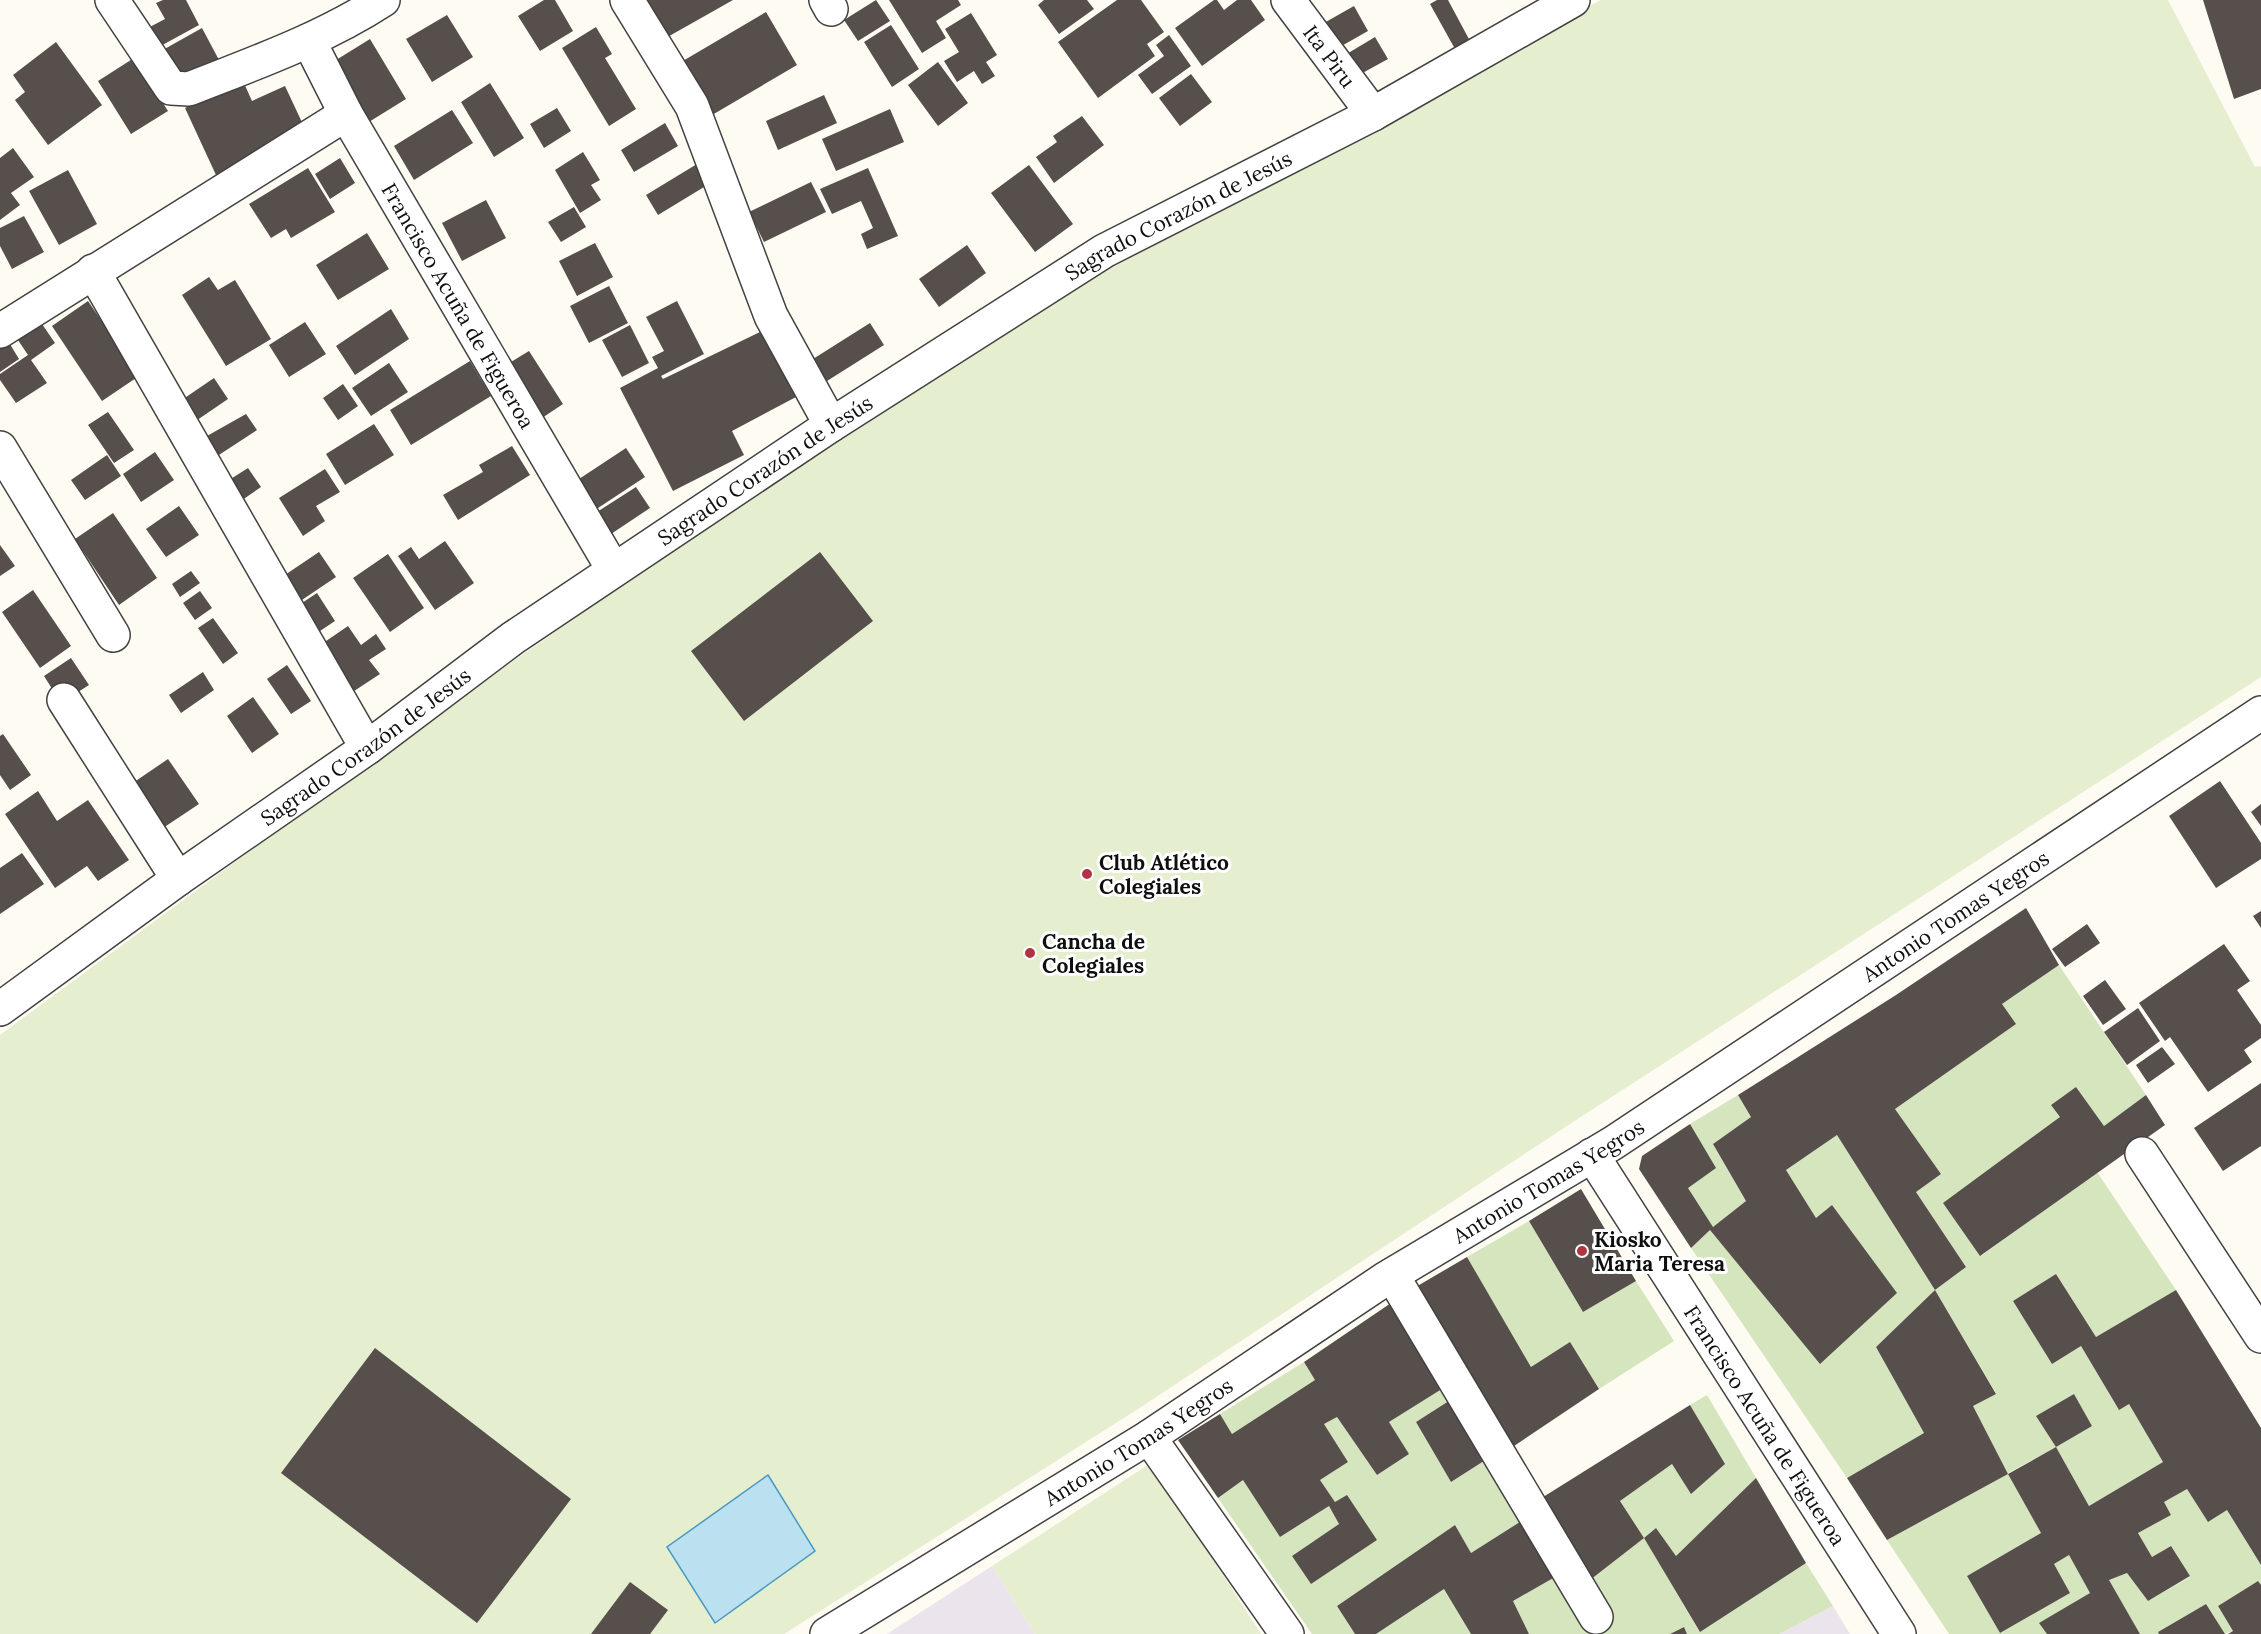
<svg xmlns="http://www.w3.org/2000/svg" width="2261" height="1634" font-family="Lora,serif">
  <rect width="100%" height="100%" fill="#fefbf2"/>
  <path fill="#ebe4ec" d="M992,1566L1035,1634H887Z
    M1833,1606L1850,1634H1779Z"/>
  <path fill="#d5e5be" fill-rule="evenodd" d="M2059,965L2146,1095L2104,1126L2076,1087L2051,1105L2060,1117L1981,1256L2097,1172L2176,1290L2096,1337L2056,1274L2013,1301L2052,1364L2081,1346L2118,1409L2129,1404L2163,1462L2089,1506L2056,1447L2008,1473L2041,1533L1967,1576L2000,1633L2070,1593L2054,1564L2069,1555L2090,1593L2040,1623L2047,1634H1949L1887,1540L2008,1474L1973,1406L1996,1393L1935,1290L1876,1347L1924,1433L1847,1478L1691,1248L1710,1230L1820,1363L1896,1293L1832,1205L1816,1218L1786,1170L1837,1135L1935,1290L1966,1267L1916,1192L1941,1174L1895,1109L2015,1024L2002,1004ZM2074,1394L2092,1426L2037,1416Z
    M1738,1095L1751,1117L1713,1144L1746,1201L1713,1227L1688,1188L1690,1124Z
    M1529,1221L1583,1312L1636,1281L1674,1341L1599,1389L1570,1343L1531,1367L1467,1257Z
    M1304,1362L1315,1380L1232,1434L1220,1414Z
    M1445,1387L1452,1399L1416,1422L1451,1482L1487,1459L1523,1520L1471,1553L1455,1525L1337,1606L1355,1634H1312L1218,1498L1243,1480L1280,1537L1329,1506L1339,1524L1292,1556L1311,1584L1377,1540L1347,1496L1335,1502L1320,1480L1348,1462L1324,1424L1337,1417L1377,1475L1409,1454L1389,1422Z
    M1707,1395L1756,1478L1676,1556L1656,1528L1644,1538L1699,1631L1806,1563L1833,1606L1779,1634H1687L1684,1627L1670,1634H1595L1613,1616L1590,1580L1644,1538L1620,1501L1672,1464L1691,1493L1724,1465L1690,1405Z
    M2187,1489L2208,1522L2227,1510L2261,1565V1585L2258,1581L2218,1606L2233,1631L2225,1634L2206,1604L2158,1632L2159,1634H2140L2109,1580L2127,1573L2148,1601L2190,1577L2171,1546L2152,1557L2138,1533L2171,1515L2164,1502Z
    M1555,1577L1590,1634H1529L1513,1601Z
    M1444,1589L1471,1634H1376Z"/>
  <path fill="#e5eecf" d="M1601,0H2168L2255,167L2261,166V677L1573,1122L1141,1407L784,1634H0V1035L413,731L775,479L962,358L1150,242Z
    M1151,1463L1261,1634H1035L992,1566Z"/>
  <path fill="#bbe0f0" stroke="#4a99c0" stroke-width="1.5" d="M768,1475L815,1551L715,1623L667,1547Z"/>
  <path fill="#564f4c" d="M163,0H186L199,25L157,48L146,29L165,19L156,3Z
    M544,0H555L573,31L540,51L518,16Z
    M641,0H733L664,39Z
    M876,0L890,21L858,41L844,20Z
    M889,0H958L961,5L936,21L946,38L922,53Z
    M1044,0H1087L1094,9L1059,34L1038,5Z
    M1117,0H1141L1164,32L1147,44L1155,56L1098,98L1058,42Z
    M1214,0H1217L1224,10L1237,0H1251L1265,20L1202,66L1175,28Z
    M1437,0H1448L1470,41L1455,49L1430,4Z
    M2203,0H2261V89L2234,99Z
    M1354,6L1368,31L1338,48L1324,23Z
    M766,12L797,65L707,118L676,65Z
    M971,13L997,55L986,62L995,76L982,84L974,71L957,82L944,61L959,52L945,29Z
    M447,15L473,57L432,82L406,39Z
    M891,25L919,69L892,87L864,42Z
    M596,27L612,54L605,58L636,109L609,126L562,48Z
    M202,28L219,60L178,83L161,51Z
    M1169,35L1191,66L1152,94L1138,75L1164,56L1156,45Z
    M1375,37L1388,59L1357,76L1345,55Z
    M370,39L406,99L364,125L328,65Z
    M56,42L102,105L48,145L15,100L25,92L13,75Z
    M134,58L168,111L131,134L98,81Z
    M938,62L968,103L938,126L908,85Z
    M1191,74L1212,102L1180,126L1159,98Z
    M243,81L252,101L285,86L307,133L216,175L185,108Z
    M490,83L524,138L494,157L461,102Z
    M824,95L837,123L778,150L766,121Z
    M557,108L571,131L544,148L530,124Z
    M890,109L904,142L836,171L822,139Z
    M452,110L473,143L414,180L394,146Z
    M1082,116L1104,145L1054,183L1036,157L1057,142L1053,136Z
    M665,123L678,146L634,172L621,150Z
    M13,148L34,177L11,193L20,205L0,220V158Z
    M583,152L600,180L591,185L601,200L580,213L555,170Z
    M340,158L355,183L330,199L315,174Z
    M697,164L709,184L658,215L646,195Z
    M1029,165L1073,224L1035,252L991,193Z
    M308,168L335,212L291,238L286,229L271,238L249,204Z
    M868,168L898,236L867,249L861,234L873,228L861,201L832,214L820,189Z
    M68,170L97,224L59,245L29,191Z
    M811,182L826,212L764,242L749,212Z
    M486,200L506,238L462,261L442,223Z
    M574,207L586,227L561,242L548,222Z
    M24,216L44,252L12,269L0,246V228Z
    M367,233L389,269L338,300L316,265Z
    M595,243L613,277L577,296L559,261Z
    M967,245L986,273L939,307L919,279Z
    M209,277L218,290L235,280L271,339L226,366L182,295Z
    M609,286L628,323L589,343L570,306Z
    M88,301L139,376L102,401L52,326Z
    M677,301L704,354L661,376L663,379L762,331L796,397L732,431L744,455L673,491L620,388L658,368L652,357L664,351L646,317Z
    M391,309L409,339L355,375L336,346Z
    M305,322L326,354L289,377L269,345Z
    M870,323L884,345L827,381L813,359Z
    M42,324L55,343L31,360L47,383L16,403L0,380V374L28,355L18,340Z
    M630,325L649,363L622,377L602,340Z
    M8,341L19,359L0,372V347Z
    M529,351L563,404L533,424L498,370Z
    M470,361L491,396L411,445L390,410Z
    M389,363L408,392L371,416L352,388Z
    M214,378L228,399L184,429L170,408Z
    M343,384L358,406L338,420L323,398Z
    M108,412L134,450L114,463L88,425Z
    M246,414L257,430L202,466L204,433L207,436Z
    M374,424L394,455L345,485L326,454Z
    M512,446L530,475L458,520L443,495L483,472L479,465Z
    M626,448L645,477L595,510L576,481Z
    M155,452L174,480L141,502L123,474Z
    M107,455L121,476L85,500L71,480Z
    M248,468L261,487L232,507L218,487Z
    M325,469L340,492L316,506L325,521L303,536L279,498Z
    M636,487L650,508L611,534L597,512Z
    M179,506L199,535L166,557L146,529Z
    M113,513L157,578L119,605L75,539Z
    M445,541L474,583L435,610L398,556L411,547L419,559Z
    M0,545L15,566L0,576Z
    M319,552L336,577L293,606L276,581Z
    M820,552L873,621L744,721L691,651Z
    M388,554L424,608L390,632L353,578Z
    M191,571L200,583L180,597L172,584Z
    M33,590L71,646L40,668L2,612Z
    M200,591L212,608L195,620L183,603Z
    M317,593L335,621L311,637L293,609Z
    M213,618L238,653L223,664L198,628Z
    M348,626L361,645L376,634L386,649L369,660L380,674L345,697L313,650Z
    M71,658L89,685L61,703L44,676Z
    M287,665L311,701L291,714L267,679Z
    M203,672L214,690L181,713L169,695Z
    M253,697L279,734L252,753L227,716Z
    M3,734L31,775L10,790L0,775V736Z
    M168,759L199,804L154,834L124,789Z
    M2220,781L2261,843V859L2216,888L2169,816Z
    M38,791L57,821L88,800L129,860L98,881L87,866L55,888L5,814Z
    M2261,804V826L2251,812Z
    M22,853L44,884L0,914V868Z
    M2026,908L2059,965L2002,1004L2016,1024L1895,1109L1941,1174L1916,1192L1966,1267L1935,1290L1837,1135L1786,1170L1816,1218L1832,1205L1897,1293L1820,1364L1710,1230L1691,1248L1639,1169L1642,1156L1690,1124L1716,1168L1688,1188L1713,1227L1746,1201L1713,1144L1751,1117L1738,1095L1896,995Z
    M2261,911V928L2253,916Z
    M2087,924L2100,943L2065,967L2052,949Z
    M2224,944L2250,981L2237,990L2261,1025V1038L2244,1050L2252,1062L2208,1092L2170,1037L2165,1041L2139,1003Z
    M2105,980L2126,1009L2103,1025L2083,996Z
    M2138,1008L2160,1041L2127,1065L2104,1032Z
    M2162,1047L2175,1064L2148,1083L2136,1065Z
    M2261,1083V1146L2223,1171L2194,1128Z
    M2076,1087L2104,1126L2146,1095L2165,1125L1980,1256L1943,1203L2060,1117L2051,1105Z
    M1581,1189L1636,1281L1583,1312L1529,1221Z
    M1467,1257L1531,1367L1570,1342L1599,1389L1511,1448L1414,1288Z
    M2056,1274L2096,1337L2176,1290L2261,1428V1565L2227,1510L2208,1522L2187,1489L2164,1502L2171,1515L2138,1533L2152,1557L2171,1546L2190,1576L2148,1601L2127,1573L2109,1580L2140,1634H2047L2039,1623L2090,1593L2069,1555L2054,1564L2070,1593L2000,1633L1967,1576L2041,1533L2008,1474L2056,1447L2089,1506L2163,1462L2129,1404L2119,1410L2081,1346L2052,1364L2013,1301Z
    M1935,1290L1996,1394L1973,1406L2008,1474L1887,1540L1847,1478L1924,1433L1876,1347Z
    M1394,1301L1445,1387L1389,1422L1409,1454L1377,1475L1337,1417L1324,1424L1348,1462L1320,1480L1335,1502L1347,1495L1377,1540L1311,1584L1292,1556L1339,1524L1329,1506L1280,1537L1243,1480L1218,1498L1178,1440L1220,1414L1232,1434L1315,1380L1304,1362Z
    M375,1348L571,1499L477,1623L281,1473Z
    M2074,1394L2092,1426L2056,1447L2036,1416Z
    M1452,1399L1487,1459L1451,1482L1416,1422Z
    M1690,1405L1725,1464L1691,1494L1672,1464L1620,1501L1644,1538L1590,1580L1540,1499Z
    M1756,1478L1806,1563L1700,1632L1644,1538L1656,1528L1676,1556Z
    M1523,1520L1555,1577L1513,1601L1529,1634H1471L1444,1589L1376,1634H1355L1337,1606L1455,1525L1471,1553Z
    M2258,1581L2261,1585V1634H2228L2233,1631L2218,1606Z
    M630,1582L668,1610L650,1634H591Z
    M2206,1604L2225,1634H2159L2158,1632Z
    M1684,1627L1687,1634H1670Z"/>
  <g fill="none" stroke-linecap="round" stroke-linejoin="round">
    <defs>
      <g id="minor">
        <path d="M112,0L171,88L189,89C255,63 323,39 383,0"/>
        <path d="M627,0L692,106L771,316L831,425"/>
        <path d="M826,0L831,9"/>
        <path id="s1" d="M1288,0L1373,114"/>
        <path id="s2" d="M309,41L346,114L613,569"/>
        <path d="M93,271L367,748"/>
        <path d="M0,331L346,114"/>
        <path d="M0,448L113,635"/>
        <path d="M64,700L178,879"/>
        <path id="s3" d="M0,1009L178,879L367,748L513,638L831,425L1104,251L1373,114L1573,0"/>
        <path d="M2142,1154L2261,1336"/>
        <path id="s4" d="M1592,1155L1899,1634"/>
        <path d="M1392,1275L1596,1617"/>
        <path d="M1149,1437L1287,1634"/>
        <path id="s5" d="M827,1634L1149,1437L1385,1279L1613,1143L2261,713"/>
      </g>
    </defs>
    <use href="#minor" stroke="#424242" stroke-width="36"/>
    <use href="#minor" stroke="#fff" stroke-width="33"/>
  </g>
  <g fill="#b23443" stroke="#fff" stroke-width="2">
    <circle cx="1087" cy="874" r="6"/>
    <circle cx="1030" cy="953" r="6"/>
    <circle cx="1582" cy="1251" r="6"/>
  </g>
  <g text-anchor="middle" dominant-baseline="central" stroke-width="6" stroke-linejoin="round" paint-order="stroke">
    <g font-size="21" fill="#0f0f0f" stroke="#fff">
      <text stroke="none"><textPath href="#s1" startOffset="70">Ita Piru</textPath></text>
      <text stroke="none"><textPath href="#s3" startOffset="1422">Sagrado Corazón de Jesús</textPath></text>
      <text stroke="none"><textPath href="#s2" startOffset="304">Francisco Acuña de Figueroa</textPath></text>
      <text stroke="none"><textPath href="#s3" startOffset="936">Sagrado Corazón de Jesús</textPath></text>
      <text stroke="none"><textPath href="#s3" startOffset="450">Sagrado Corazón de Jesús</textPath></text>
      <text stroke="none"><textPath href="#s5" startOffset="1338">Antonio Tomas Yegros</textPath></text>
      <text stroke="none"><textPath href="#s5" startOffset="852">Antonio Tomas Yegros</textPath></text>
      <text stroke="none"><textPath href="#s4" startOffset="321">Francisco Acuña de Figueroa</textPath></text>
      <text stroke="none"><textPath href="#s5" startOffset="366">Antonio Tomas Yegros</textPath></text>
    </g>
    <g font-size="21" font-weight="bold" fill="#0f0f0f" stroke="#fff" text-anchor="start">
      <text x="1099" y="862">Club Atlético<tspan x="1099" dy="24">Colegiales</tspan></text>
      <text x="1042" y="941">Cancha de<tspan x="1042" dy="24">Colegiales</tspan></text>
      <text x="1594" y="1239">Kiosko<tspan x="1594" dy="24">Maria Teresa</tspan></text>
    </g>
  </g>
</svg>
